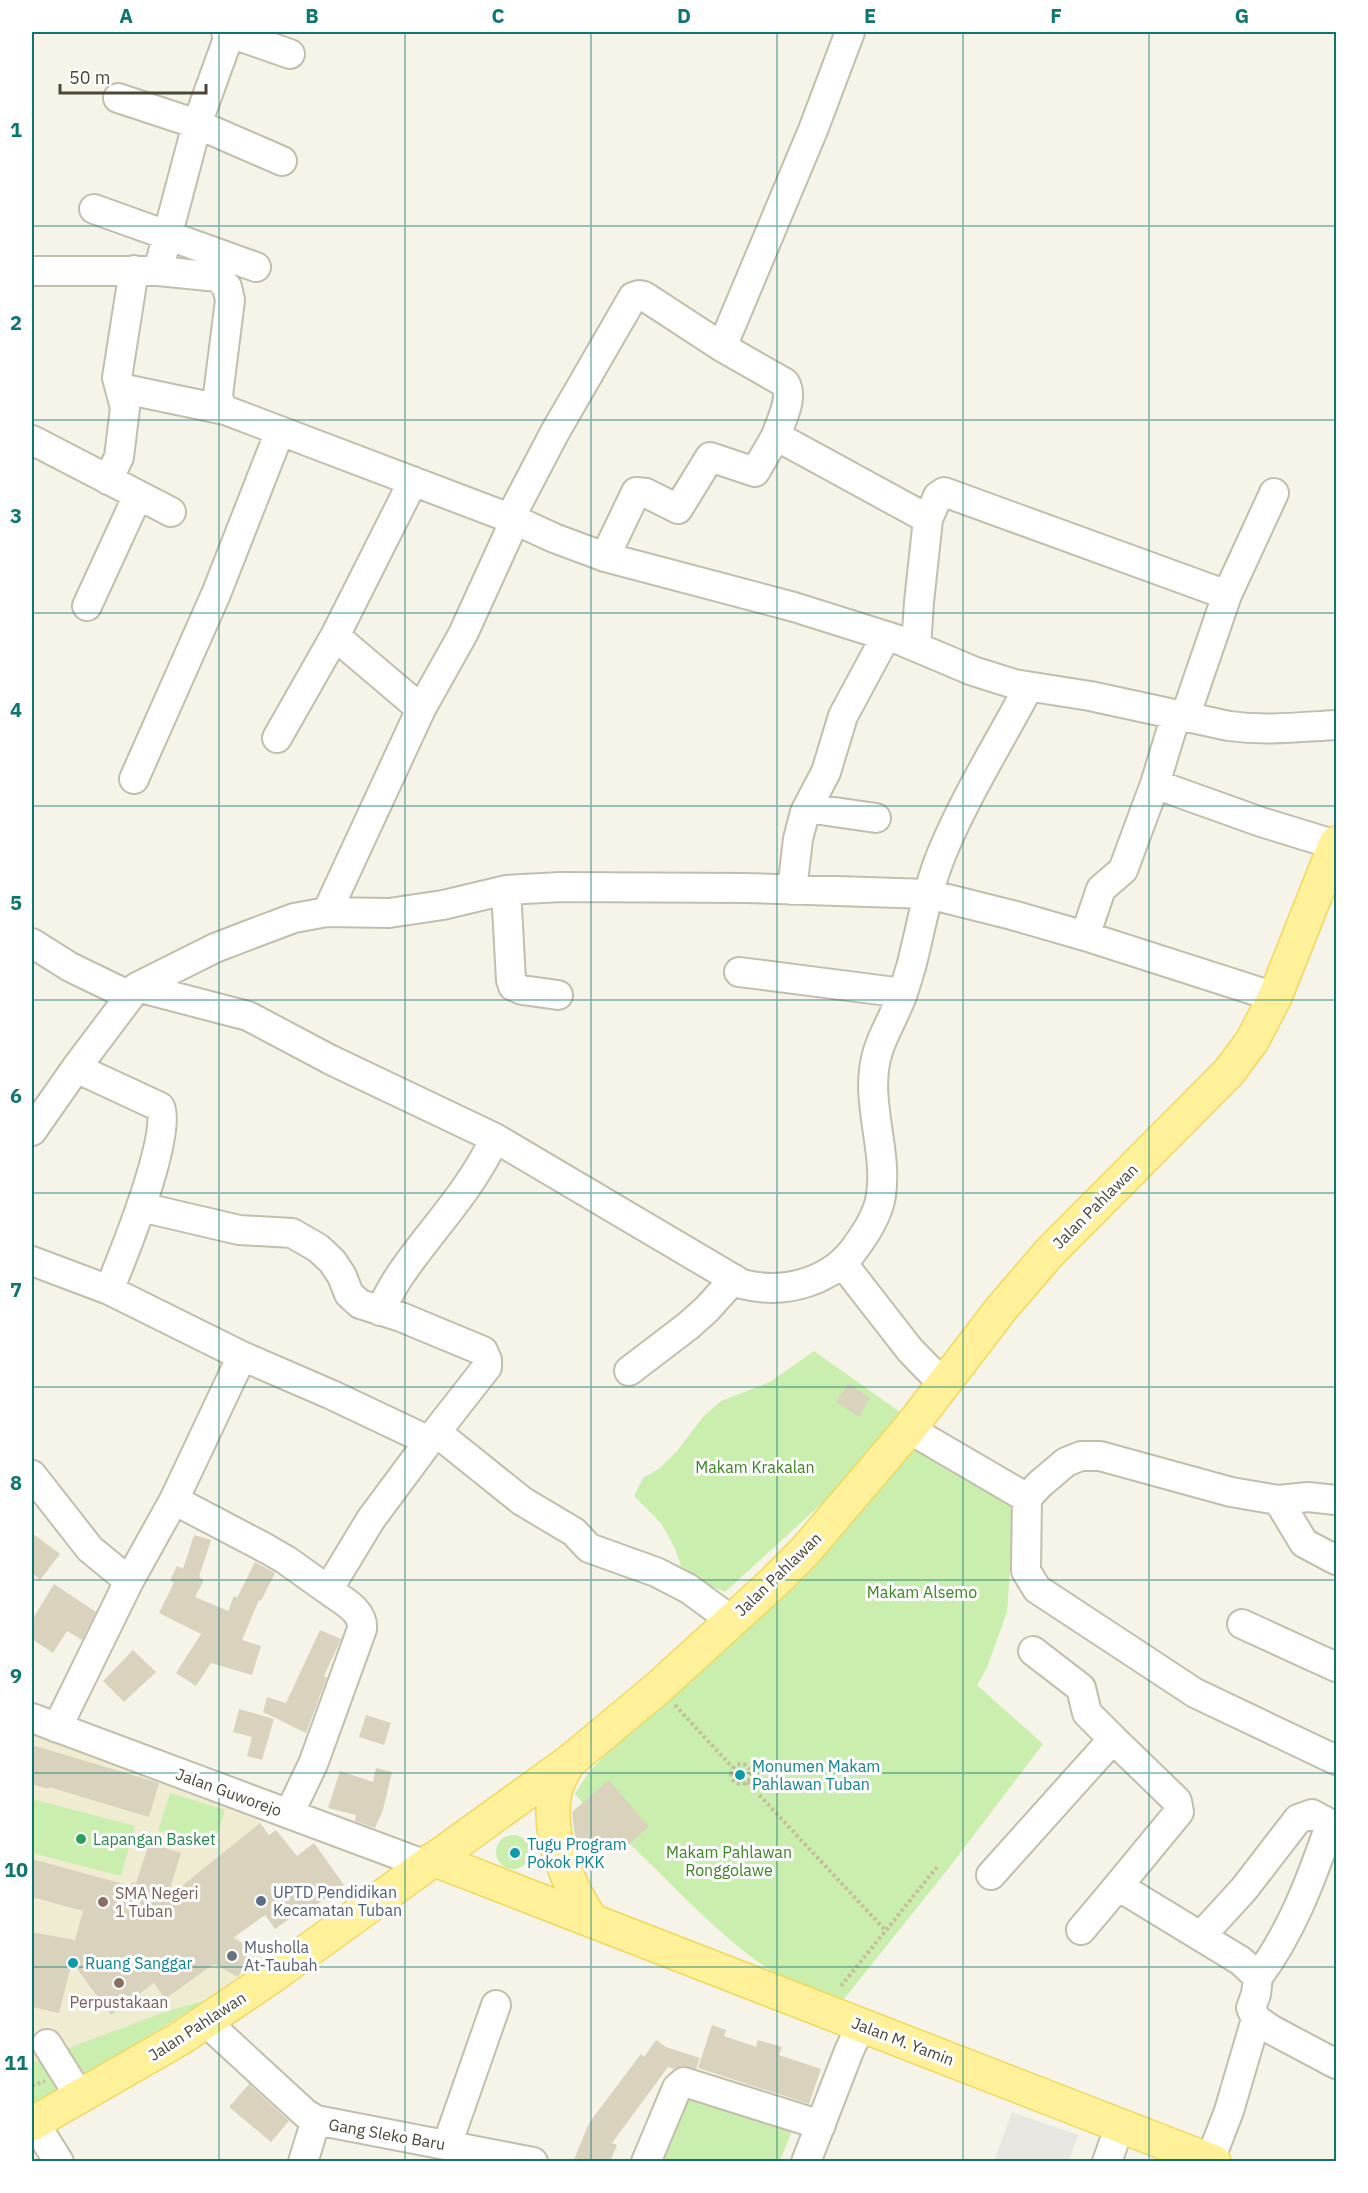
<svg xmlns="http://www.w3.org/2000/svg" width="1368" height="2193" font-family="'IBM Plex Sans',sans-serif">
  <rect width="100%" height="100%" fill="#f6f4e9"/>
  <path fill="#f0ecd2" d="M32,1729L266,1817L239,1840L262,1869L216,1905L241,1941L256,1949L264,1959L180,2018L32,2104Z"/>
  <path fill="#c9eeae" d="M814,1351L900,1412L829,1497L725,1592L684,1575L675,1548L661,1523L634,1496L643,1478L660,1468L677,1451L703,1417L721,1401L770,1382Z
    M912,1443L1015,1500L1007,1612L987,1668L977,1685L1043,1744L948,1869L844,1999C819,1990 790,1983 767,1968C719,1936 672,1884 630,1844L623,1850L575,1794C596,1753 651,1718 686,1686C767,1611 848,1535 912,1443Z
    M170,1793L225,1810L213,1848L158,1831Z
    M32,1799L135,1826L121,1876L32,1853Z
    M496 1852a17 17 0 1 1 34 0a17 17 0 1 1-34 0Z
    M205,2001L83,2076L66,2049L173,2009Z
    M40,2060L60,2089L32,2104V2063Z
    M687,2092L792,2131L780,2161L661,2162Z"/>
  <path fill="#e7e6e1" d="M1012,2112L1078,2135L1069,2161H994Z"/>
  <path fill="#d9d2bd" d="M848,1383L870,1398L859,1417L836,1402Z
    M32,1533L60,1554L40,1580L32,1573Z
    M194,1535L211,1540L199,1577L204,1580L195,1597L228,1611L234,1596L237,1598L255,1562L275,1573L261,1601L259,1600L242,1640L261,1646L252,1675L211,1663L196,1686L176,1673L201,1634L159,1613L174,1583L170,1580L177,1566L183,1569Z
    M54,1584L96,1612L82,1640L67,1631L53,1653L32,1639V1620Z
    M320,1630L341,1639L324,1676L327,1677L306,1733L263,1712L267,1697L286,1703Z
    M133,1650L156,1672L124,1702L103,1681Z
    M239,1709L274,1719L262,1760L247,1756L252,1737L233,1732Z
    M366,1715L391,1723L384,1745L359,1737Z
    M32,1745L159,1783L149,1817L49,1787L48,1789L32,1784Z
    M376,1768L392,1772L383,1810L375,1828L355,1821L356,1815L328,1808L340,1771L373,1782Z
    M609,1780L649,1827L625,1847L576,1844L572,1812Z
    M260,1823L269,1835L276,1830L297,1856L314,1843L344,1885L301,1916L299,1912L275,1929L265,1915L233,1938L252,1949L238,1977L214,1964L165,1999L154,1983L111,2015L72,1962L59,2013L32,2007V1932L75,1940L83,1911L32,1897V1859L131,1886L132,1882L136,1883L149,1843L181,1853L167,1898Z
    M712,2025L726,2030L724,2036L756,2047L758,2040L782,2047L779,2055L821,2069L809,2104L698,2068Z
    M656,2040L666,2047L700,2058L696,2069L681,2066L674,2069L668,2067L612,2143L617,2145L610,2162H573L589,2123L641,2054L644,2057Z
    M249,2084L289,2121L271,2142L229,2107Z"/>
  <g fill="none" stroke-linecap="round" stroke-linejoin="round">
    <defs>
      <path id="minor" d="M230,33L290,54
        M118,98L197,124L282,161
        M94,209L256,267
        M32,271H158L218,277L227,287L230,300L218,395L220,404L225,410L515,520L554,538L605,557L794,607L902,641L973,671L1014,684L1090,696L1229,726C1267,731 1299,727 1336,725
        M158,271L197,124L230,33L226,32
        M120,388L225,410
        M776,436C781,420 794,398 785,383L722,347L813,130L850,32
        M32,440L171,512
        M108,480L119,457L125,408L117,378L134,270
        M510,518L555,432L633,297L639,295L644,296L722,347
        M605,557L636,492L646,493L678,509L710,457L755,472L776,436L928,519
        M87,606L138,495
        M335,636L421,709
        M916,647L919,602L928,519L938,496L944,492L1227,595
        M1185,717L1227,595L1274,493
        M277,738L335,636L413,481
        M134,779L216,594L280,431
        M1155,784L1176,715
        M807,808L876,818
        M506,890L511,980L513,986L522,990L558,995
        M792,890L798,839L805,812L826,772L843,716L886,636
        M327,912L421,709L463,634L515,520
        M1085,936L1101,889L1123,870L1155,784L1261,822L1336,845
        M32,943L70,967L130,996
        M739,972L903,993
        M137,987L215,948L254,933L294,918L327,912L389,913L443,905L506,890L561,887L746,888L928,894L1012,915L1085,936L1275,997
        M76,1068L160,1107C174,1132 121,1261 109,1290
        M32,1131L76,1068L137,987L248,1016L331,1060L495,1138L742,1284C785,1295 833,1282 858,1244C868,1230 879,1212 881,1195C888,1148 863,1098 878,1051C883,1035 892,1020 898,1005C904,993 907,979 911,967C921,929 927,889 942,853C966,795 999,743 1028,688
        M141,1207L239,1230L292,1233L318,1248L332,1261L342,1276L349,1294L360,1304L401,1317L483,1351L487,1360V1367L429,1441
        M32,1261L109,1290L242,1356L332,1395L429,1441L371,1519L328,1590C341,1600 364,1610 362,1629L313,1764L289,1814
        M843,1264L910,1350L943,1384
        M380,1311C387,1297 394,1283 403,1271C436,1224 470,1191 495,1138
        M629,1371L688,1326L707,1309L734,1279
        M909,1429L1027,1498
        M436,1432L522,1501L574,1532L589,1548L656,1572L689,1589L731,1620
        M32,1475L90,1549L129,1581
        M174,1500L267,1549L286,1560L328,1590
        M1278,1500L1308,1497L1336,1500
        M1336,1560L1304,1543L1278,1500L1231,1492L1100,1456H1081L1066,1462L1040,1484L1027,1498L1026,1571L1037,1589L1195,1693L1336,1760
        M1242,1624L1336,1667
        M1033,1651L1081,1688L1087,1713L1113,1739
        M32,1718L426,1865
        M57,1728L129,1581L174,1500L242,1356
        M991,1875L1113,1739L1177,1801L1179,1812L1118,1886L1241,1961L1258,1977L1256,1994L1251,2008L1256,2019L1272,2030L1336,2064
        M1081,1930L1118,1886
        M1201,1936L1244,1889L1298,1819L1312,1814L1325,1821L1329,1828C1311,1880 1291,1933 1258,1977
        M206,2022L306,2114L316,2120L533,2162
        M47,2044L80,2097
        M34,2122L59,2162
        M447,2145L496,2005
        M1210,2160L1229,2111L1256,2019
        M303,2162L316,2120
        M646,2162L677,2088L684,2082L821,2125
        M806,2162L849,2051L861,2025
        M1107,2162L1120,2125"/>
      <path id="major" d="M569,1762C562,1773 556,1784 554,1797C548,1839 569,1887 592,1921
        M433,1859L1214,2162
        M32,2124L181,2038L271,1977L569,1762L659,1687L773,1583L805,1551L909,1429L1001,1309L1050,1252L1229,1072L1252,1041L1275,997L1336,843"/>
    </defs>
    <use href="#minor" stroke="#c3beab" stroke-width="32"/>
    <use href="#major" stroke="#f0d85d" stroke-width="36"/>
    <path stroke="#c6bd9a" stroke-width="4" stroke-dasharray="3 3" stroke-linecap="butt" d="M675,1705L733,1768
      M731 1774a10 10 0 1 1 20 0a10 10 0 1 1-20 0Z
      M747,1782L886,1931
      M841,1986L937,1867
      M32,2086L45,2081"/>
    <use href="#minor" stroke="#fff" stroke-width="28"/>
    <use href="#major" stroke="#fff09a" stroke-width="33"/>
  </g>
  <path fill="none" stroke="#0f766e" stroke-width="1.5" stroke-opacity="0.55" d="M219,32V2162M405,32V2162M591,32V2162M777,32V2162M963,32V2162M1149,32V2162M32,226H1336M32,420H1336M32,613H1336M32,806H1336M32,1000H1336M32,1193H1336M32,1387H1336M32,1580H1336M32,1773H1336M32,1967H1336"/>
  <g fill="#0f9aa8" stroke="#fff" stroke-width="2">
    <circle cx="740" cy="1775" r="6"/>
    <circle cx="515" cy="1853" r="6"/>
    <circle cx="73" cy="1963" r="6"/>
  </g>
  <circle fill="#2e9e5b" stroke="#fff" stroke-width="2" cx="81" cy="1839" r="6"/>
  <circle fill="#5c6f8a" stroke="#fff" stroke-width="2" cx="261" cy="1901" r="6"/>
  <g fill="#8d6e63" stroke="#fff" stroke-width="2">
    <circle cx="103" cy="1902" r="6"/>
    <circle cx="119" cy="1983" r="6"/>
  </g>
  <circle fill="#6b7280" stroke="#fff" stroke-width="2" cx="232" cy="1956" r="6"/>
  <g text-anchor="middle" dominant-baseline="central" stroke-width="6" stroke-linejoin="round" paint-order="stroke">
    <g font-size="16" fill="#4b4636" stroke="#fff">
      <text transform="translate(1095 1206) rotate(-45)">Jalan Pahlawan</text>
      <text transform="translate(778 1574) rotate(-44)">Jalan Pahlawan</text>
      <text transform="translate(229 1792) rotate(20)">Jalan Guworejo</text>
      <text transform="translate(197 2026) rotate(-33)">Jalan Pahlawan</text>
      <text transform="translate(903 2041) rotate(21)">Jalan M. Yamin</text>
      <text transform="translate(387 2134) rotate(10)">Gang Sleko Baru</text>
    </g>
    <g font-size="16" fill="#3a8422" stroke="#fff">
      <text x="755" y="1467">Makam Krakalan</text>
      <text x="922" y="1592">Makam Alsemo</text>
      <text x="729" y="1852">Makam Pahlawan<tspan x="729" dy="18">Ronggolawe</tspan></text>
    </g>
    <g font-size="16" fill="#0d838f" stroke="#fff" text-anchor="start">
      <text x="752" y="1766">Monumen Makam<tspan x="752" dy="18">Pahlawan Tuban</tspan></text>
      <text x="527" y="1844">Tugu Program<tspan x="527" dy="18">Pokok PKK</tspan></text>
      <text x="85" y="1963">Ruang Sanggar</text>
    </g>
    <g font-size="16" fill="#27864d" stroke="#fff" text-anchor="start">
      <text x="93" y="1839">Lapangan Basket</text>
    </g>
    <g font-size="16" fill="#4e5e75" stroke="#fff" text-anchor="start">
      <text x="273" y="1892">UPTD Pendidikan<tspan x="273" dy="18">Kecamatan Tuban</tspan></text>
    </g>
    <g font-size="16" fill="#785e54" stroke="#fff" text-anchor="start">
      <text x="115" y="1893">SMA Negeri<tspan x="115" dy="18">1 Tuban</tspan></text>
      <text x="119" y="2002" text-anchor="middle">Perpustakaan</text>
    </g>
    <g font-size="16" fill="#5b616d" stroke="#fff" text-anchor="start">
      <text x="244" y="1947">Musholla<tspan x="244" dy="18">At-Taubah</tspan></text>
    </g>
  </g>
  <rect width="1368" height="2193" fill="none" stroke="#ffffff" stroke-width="66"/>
  <path d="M60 84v9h146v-9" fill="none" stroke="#4b4636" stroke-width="3"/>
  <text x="69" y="84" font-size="18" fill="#4b4636" stroke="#ffffff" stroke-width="4.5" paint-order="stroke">50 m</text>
  <rect x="33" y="33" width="1302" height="2127" fill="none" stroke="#0f766e" stroke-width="2"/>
  <g font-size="20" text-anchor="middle" font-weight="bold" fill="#0f766e">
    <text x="126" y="23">A</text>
    <text x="312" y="23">B</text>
    <text x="498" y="23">C</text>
    <text x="684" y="23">D</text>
    <text x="870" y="23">E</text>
    <text x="1056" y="23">F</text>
    <text x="1242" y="23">G</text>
    <text x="16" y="137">1</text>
    <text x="16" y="330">2</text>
    <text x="16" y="523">3</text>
    <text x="16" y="717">4</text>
    <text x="16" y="910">5</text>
    <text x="16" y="1103">6</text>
    <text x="16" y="1297">7</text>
    <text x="16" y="1490">8</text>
    <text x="16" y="1683">9</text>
    <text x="16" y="1877">10</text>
    <text x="16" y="2070">11</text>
  </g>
</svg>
